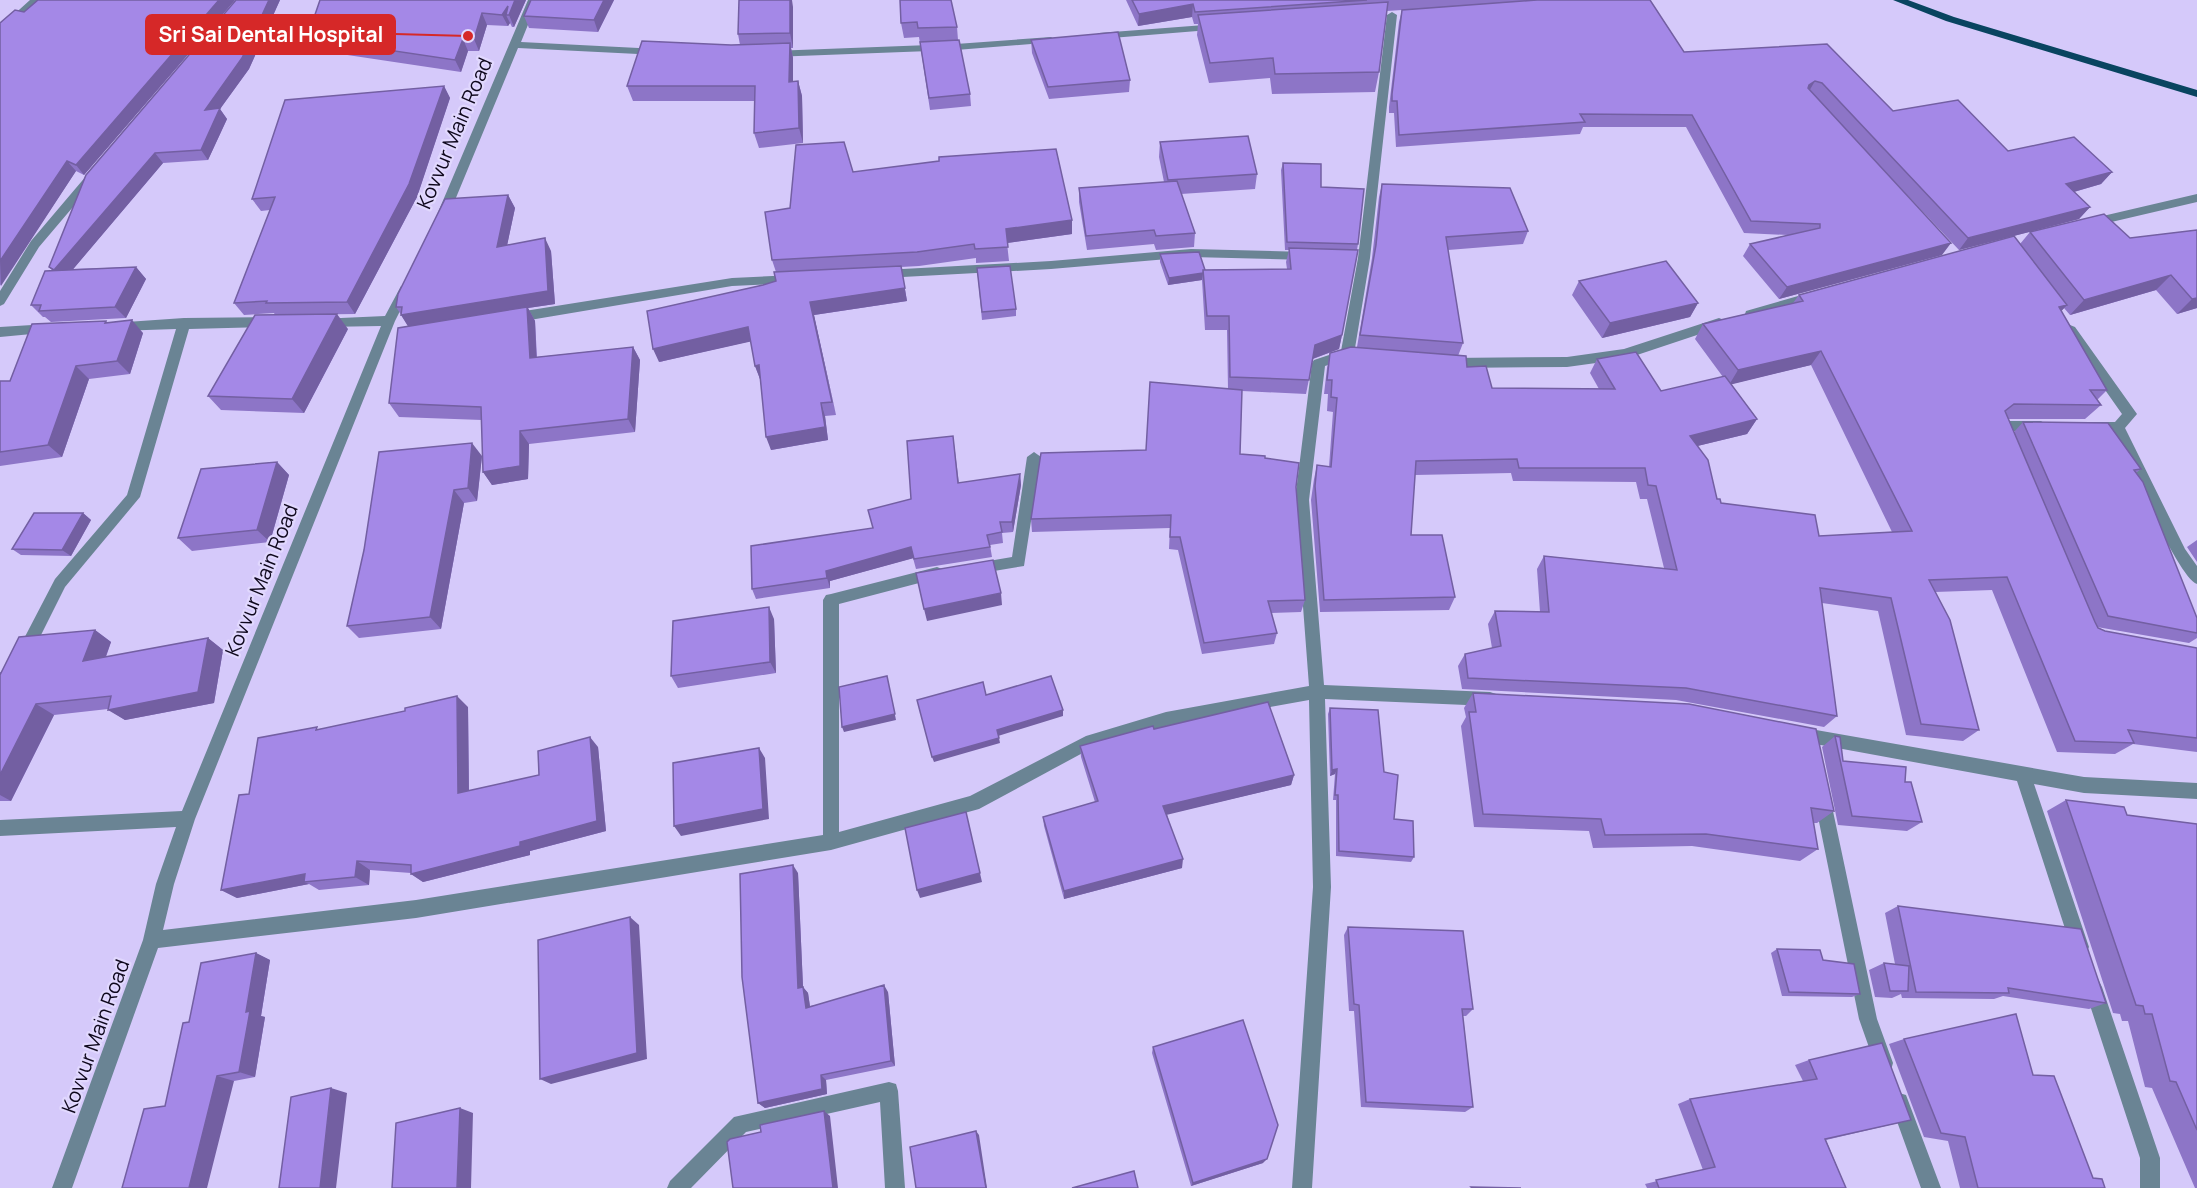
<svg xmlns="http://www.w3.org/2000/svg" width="2197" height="1188" font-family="Manrope,sans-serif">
  <rect width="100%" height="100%" fill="#d5c9fa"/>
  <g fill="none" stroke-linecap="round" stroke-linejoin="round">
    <path fill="#6a8494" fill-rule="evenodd" d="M30,0H41L0,36V27Z
      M528,0H538L521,42L658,49L663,52L658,55L518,48L448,217L442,221L438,220L436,217Z
      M1392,12L1397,15L1370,258L1354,354L1352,357L1325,366L1309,500L1324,685L1490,692L1496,694L1498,699L1496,704L1490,706L1325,699L1331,887L1312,1188H1292L1313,887L1309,700L1166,726L1090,749L979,809L831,850L416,918L158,948L72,1188H52L143,940L156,884L176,827L0,836V820L182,811L381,326L324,327L319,325L318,322L319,319L385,316L401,286H409L411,289L395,321L195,819L174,884L163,930L416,900L823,835V600L826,595L831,594L937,567L942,569L944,573L942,577L839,604V832L970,796L1086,736L1166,712L1309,686L1295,500L1312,363L1314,360L1341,351L1358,258L1387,15Z
      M1218,24L1223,27L1222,29L1099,39L1094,36L1099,33Z
      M1051,37L1056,40L1055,42L956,50L772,57L767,54L772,51L956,44Z
      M91,174L97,178L95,181L39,247L4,304L0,306V291L31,241L87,175Z
      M2197,194V202L2090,227L2084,223L2090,219Z
      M1191,249L1306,252L1312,256L1306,260L1191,257L1051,269L884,278L878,274L884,270L1051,261Z
      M794,275L800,279L794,283L732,286L512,323L506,318L512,313L732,278Z
      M1812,292L1818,297L1816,300L1751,319L1745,314L1746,311Z
      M270,317L276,322L270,327L189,329L140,497L65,587L30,657L25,659L20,657L17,652L55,579L127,495L176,329L117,331L112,329L111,326L112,323L184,318Z
      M1719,318L1724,320L1725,323L1724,326L1625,359L1567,367L1449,368L1442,363L1449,358L1567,357L1624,349Z
      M48,324L53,326L54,329L53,332L0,337V327Z
      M2070,325L2075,327L2137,414L2125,428L2185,549L2197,566V584C2178,578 2126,457 2114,432H2092L2085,427L2092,422H2115L2122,414L2065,333L2064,330Z
      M2000,421H2041L2048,426L2041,431H2009L2007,436H1997L1993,426Z
      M1034,452L1041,457L1024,566L976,574L971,572L969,568L971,564L1012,557L1027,457Z
      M1799,727L2084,777L2197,783V799L2084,793L2034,784L2089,947L2086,953L2080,956L2074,953L2071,947L2017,781L1799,741L1793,739L1791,734L1793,729Z
      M1822,789L1828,792L1830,797L1877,1019L1893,1063L1891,1070L1884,1072L1877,1070L1859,1019L1814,797L1816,792Z
      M2093,978L2099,981L2102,987L2160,1158V1188H2140V1158L2084,987L2087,981Z
      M889,1082L896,1084L898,1091L905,1188H885L880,1102L746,1132L691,1188H667L670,1181L734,1117Z
      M1899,1093L1906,1095L1941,1188H1921L1890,1102L1892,1095Z"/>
    <path fill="#094460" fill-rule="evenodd" d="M1893,0H1908L1954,17L2197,90V97L1946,21Z"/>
  </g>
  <path fill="#8d75c7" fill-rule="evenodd" d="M38,0H235L84,175L76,171L0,286V23L24,12Z
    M236,0H280L249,69L220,109L227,119L208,160L163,163L73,269L136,267L146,279L126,318L51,322L45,317H43L31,305L52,270L49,267Z
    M320,0H526L514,27H512L510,23L508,26L487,25L479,51H468L461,72L314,50L307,38Z
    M531,0H614L598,32L529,28L524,16Z
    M900,0L957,27L958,40L970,94L971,106L930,110L919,37L904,38L901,23Z
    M1126,0H1650L1684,52L1827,44L1893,111L2008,151L2112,172L2101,184L2074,192L2090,207L2079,219L1959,250L1876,162L1942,255L1779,299L1743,256L1750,244L1788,235L1744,233L1686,127H1583L1580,134L1396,147L1394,113H1389V107L1399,22L1402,10L1387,11L1379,72L1375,92L1272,94L1270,78L1209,83L1197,35L1198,24H1194L1192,17L1138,26Z
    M793,7V48H791L793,58V82L798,81L802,96L803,143L759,148L754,133L755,101H633L627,86L731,45H740L738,34Z
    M1031,40L1130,80L1129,92L1049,99L1032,53Z
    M444,86L450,98L417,197L355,314L275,315L274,313L244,315L234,303L270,210L261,211L252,199Z
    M1160,142L1257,174L1255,189L1181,194L1195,233L1194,247L1156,250L1154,244L1087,250L1079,202V188L1164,182L1159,157Z
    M1283,163L1321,187L1358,244L1342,335L1339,349L1313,359L1306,394L1242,391L1240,454L1265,458L1296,487L1305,600L1301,612L1271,613L1277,633L1274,644L1202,654L1178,550L1169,549L1170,528L1032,532L1031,519L1146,450L1228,389L1227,330H1205L1202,280L1168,285L1160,262V254L1205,270L1287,269L1286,262L1289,250H1285L1281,170Z
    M853,172L1072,220V234L1007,243L1009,261L976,263V258L919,266L901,267L907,301L814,315L836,415L825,416L828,440L771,450L760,379L755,366L751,341L659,362L763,285L776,281V272L772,260L790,208Z
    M1382,184L1528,231L1523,244L1448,250L1463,343L1458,356L1467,367L1492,388L1599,389L1590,373L1597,359L1661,391L1723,377L1695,339L1703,324L1793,303L1799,295L2020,244L2030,232L2130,238L2197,230V308L2177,314L2156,290L2070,315L2064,308L2061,311L2107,390L2097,400L2101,405L2085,419H2008L2014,432L2023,422L2141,469L2136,473L2197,618V638L2189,643L2097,627L2105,631L2197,648V752L2133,744L2115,754L2057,752L1992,590L1935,592L1979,730L1963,741L1906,735L1878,611L1822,603L1837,716L1824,727L1676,700L1462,689L1458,666L1465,654L1492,648L1488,624L1495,611L1540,612L1537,569L1544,556L1664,568L1647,499H1640L1636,482L1513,481L1511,473L1415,475L1411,535L1455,597L1449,610L1320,612L1311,500L1314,479L1317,465L1329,467L1333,412L1327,411L1328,394H1324L1327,368L1330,353L1357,347L1372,258L1379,197ZM1811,365L1892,532L1819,536L1721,503L1717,499L1697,446L1747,434L1757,419L1731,384Z
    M508,195L515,208L507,245L551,251L555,304L528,308L535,321L537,357L633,347L640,360L635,432L529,444L528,479L492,485L483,472L482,420L399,417L389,403L409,327L396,307Z
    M977,268L1016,309V316L982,320Z
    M1579,281L1698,303L1690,317L1602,338L1572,295Z
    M106,321L108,323L143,333L130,374L89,379L62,457L0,466V381H10Z
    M348,329L304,413L221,410L208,396Z
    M953,436L959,483L1020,474L1021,485L1013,532L1002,533L1003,543L990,545L992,557L916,569L913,558L830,581V588L756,599L752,589L873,528L911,499Z
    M482,456L477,501L464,503L441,629L359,638L347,626L364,550Z
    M277,462L289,475L270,542L192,551L178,538Z
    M83,513L91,520L71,556L21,555L12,549Z
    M2197,540V562L2187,547Z
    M774,619L776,673L678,688L671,676Z
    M95,630L111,642L106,657L208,638L223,650L214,703L125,720L108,709L54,715L11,801H0V672H1Z
    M1473,693L1834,811L1817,823H1813L1818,849L1800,861L1692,846L1593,848L1589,831L1474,827L1461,726L1466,717L1464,708Z
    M468,707L469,791L539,775L598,747L606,831L530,851V855L423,882L411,874V873L370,870L369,885L319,890L309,884L237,898L221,890L249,794L319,729Z
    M1330,708L1384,772L1394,819L1414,857L1411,862L1336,856V800H1333L1335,774L1330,776L1328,714Z
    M1154,729L1294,775L1291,785L1167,814L1182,868L1064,899L1044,826L1043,817L1095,802L1081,757L1080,746Z
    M1835,736L1843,761L1905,782L1922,822L1907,831L1838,825L1822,747Z
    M2066,800L2127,815L2197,824V1188H2195L2152,1088L2145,1087L2128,1021H2122L2120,1014L2113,1013L2047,811Z
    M798,873L803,987L808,993L810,1006L888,992L895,1066L826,1080L827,1094L765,1108L758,1103Z
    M1898,906L2106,1003L2089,1009L2003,996L1994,999L1902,998L1901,994L1892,998L1875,997L1869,970L1884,963L1895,964L1885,913Z
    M1348,927L1473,1009L1466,1016H1463L1473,1107L1465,1112L1361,1107L1354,1011H1349L1344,935Z
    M1777,949L1823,960L1860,994L1852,997L1782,996L1771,953Z
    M256,953L270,960L261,1016L265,1017L255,1077L234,1081L165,1106L189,1022Z
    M1904,1039L2033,1075L2093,1178L2105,1188H1960L1948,1141L1924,1137L1889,1044Z
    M1153,1047L1263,1163L1191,1186L1152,1053Z
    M1809,1060L1911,1120L1826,1140L1846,1188H1647L1645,1184L1703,1170L1678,1104L1690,1099L1803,1081L1795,1065Z"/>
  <path fill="#735fa2" d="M219,0H235L84,175L76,165Z
    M269,0H280L249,69L220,109L227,119L208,160L201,150L205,110Z
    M515,0H526L514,27L509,15H506L510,23L508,26L502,15L508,6Z
    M604,0H614L598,32L594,20Z
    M790,0H792L793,7V48L790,33Z
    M1193,4L1192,17L1138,26L1139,14Z
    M482,13L487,25L479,51L474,39Z
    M463,39L468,51L461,72L455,60Z
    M790,43L793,58V97L789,82Z
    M798,81L802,96L803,143L799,128Z
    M1815,81L1808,93L1809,85Z
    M444,86L450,98L417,197L355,314L347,302Z
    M155,153L163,163L64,280L54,270Z
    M67,161L76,171L1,286L0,261Z
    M2112,172L2101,184L2056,197L2066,184Z
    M508,195L515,208L504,260L497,247Z
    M2090,207L2079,219L1959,250L1968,238Z
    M1072,220V234L1007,243L1006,229Z
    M545,238L551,251L555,304L528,308L535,321L537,372L409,328L401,315Z
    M1951,243L1942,255L1779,299L1787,287Z
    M901,266L907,301L814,315L836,415L810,302Z
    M136,267L146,279L126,318L115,307Z
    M1203,273L1202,280L1168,285L1169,278Z
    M2171,275L2156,290L2070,315L2084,300Z
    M2197,298V308L2177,314L2192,299Z
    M1698,303L1690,317L1602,338L1610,323Z
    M2067,305L2053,320L2059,307Z
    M337,314L348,329L304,413L292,399Z
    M132,320L143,333L130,374L117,361Z
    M748,327L753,341L659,362L653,349Z
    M1342,335L1339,349L1312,359L1315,345Z
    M633,347L640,360L635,432L628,419Z
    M1821,351L1811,365L1729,385L1738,370Z
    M759,365L764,378L760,379L755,366Z
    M76,366L89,379L62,457L48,445Z
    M821,403L825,416L828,440L771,450L766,437Z
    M1757,419L1747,434L1681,450L1690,436Z
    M520,431L529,444L528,479L492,485L483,472Z
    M472,443L482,456L477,501L468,488Z
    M277,462L289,475L270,542L257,530Z
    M1020,474L1021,485L1013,532L1012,522Z
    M454,490L464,503L441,629L430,617Z
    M83,513L91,520L71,556L62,550Z
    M911,547L914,558L830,581V588L827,578L826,571Z
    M1001,593L1002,605L927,621L924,609Z
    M769,607L774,619L776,673L770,662Z
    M95,630L111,642L100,672L83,661Z
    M208,638L223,650L214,703L125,720L108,710Z
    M887,676L896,720L844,732L842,727Z
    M457,696L468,707L469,802L458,793Z
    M36,704L54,715L11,801L0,795V775Z
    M1063,710V716L998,736L997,730Z
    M590,737L598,747L606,831L530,851V855L423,882L411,874L520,842Z
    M999,738L1000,743L934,762L932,757Z
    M759,748L765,758L769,819L681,836L674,826Z
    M1337,769L1335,774L1330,776L1332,770Z
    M1294,775L1291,785L1162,816L1163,806Z
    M966,812L982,882L920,898L917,890Z
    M1183,859L1182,868L1064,899V891Z
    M357,861L370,870L369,885L355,877Z
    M793,865L798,873L803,987L808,993L811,1014L806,1008L798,988Z
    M305,874L304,882L309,884L237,898L221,890Z
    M630,917L639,925L647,1059L551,1084L540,1079Z
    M256,953L270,960L261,1016L265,1017L255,1077L239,1072L246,1012Z
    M884,985L888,992L895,1066L891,1061Z
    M821,1075L826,1080L827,1094L765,1108L758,1103Z
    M217,1076L234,1081L207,1188H189Z
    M331,1088L347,1093L336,1188H320Z
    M460,1108L473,1113L471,1188H457Z
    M824,1111L830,1116L838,1188H833Z
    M976,1131L979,1135L987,1188H986Z
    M1267,1159L1263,1163L1191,1186L1193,1183Z"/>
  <path fill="#a488e7" stroke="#735fa2" stroke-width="1.5" d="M38,0H219L76,165L67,161L0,261V23L15,10L24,12Z
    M236,0H269L242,58L205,110L220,108L201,150L155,153L54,270L49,267L86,175Z
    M320,0H515L509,15H506L508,6L502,15L482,13L474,39H463L455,60L307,38Z
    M531,0H604L594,20L524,16Z
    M739,0H790V33L738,34Z
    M900,0H951L957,27L918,28L917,22L901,23Z
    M1132,0H1367L1195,12L1193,4L1139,14Z
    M1537,0H1650L1684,52L1827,44L1893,111L1958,100L2008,151L2074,137L2112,172L2066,184L2090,207L1968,238L1822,83L1815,81L1809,85L1808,88L1951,243L1787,287L1750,244L1820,228V224L1751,221L1692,115L1580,114L1585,122L1399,135L1397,101H1392V94L1402,10Z
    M1388,2L1379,72L1275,74L1273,58L1210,63L1198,15Z
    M1118,32L1130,80L1048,87L1031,40Z
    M959,40L970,94L929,98L920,42Z
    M642,41L731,45L790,43L789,82L798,81L799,128L754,133L755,86H627Z
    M444,86L409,184L347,302L266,303L267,301L234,303L275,197L252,199L285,100Z
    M1248,136L1257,174L1168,180L1160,142Z
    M844,142L853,172L939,161V157L1056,149L1072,220L1006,229L1008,247L975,249L974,244L917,252L772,260L765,212L790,208L796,145Z
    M1283,163L1321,164V187L1364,189L1358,244L1287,242Z
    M1177,181L1195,233L1156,236L1154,230L1086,236L1079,188Z
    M1382,184L1510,188L1528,231L1446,237L1463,343L1360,335L1376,245Z
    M508,195L497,247L545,238L548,291L401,315L402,307H396L398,294L445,199Z
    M2104,214L2130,238L2197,230V298L2192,299L2171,275L2084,300L2030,232Z
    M2014,236L2067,305L2059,307L2107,390H2090L2101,405L2014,404L2005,411L2095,622L2098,628L2105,631L2197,648V738L2128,730L2134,743L2075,741L2007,577L1929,580L1950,620L1979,730L1921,724L1891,598L1820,588L1837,716L1686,688L1468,678L1465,654L1501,646L1495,611L1549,612L1544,556L1677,570L1656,486L1648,485L1645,468H1519L1517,459L1416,461L1411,535H1442L1455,597L1324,600L1315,486L1317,465L1331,467L1337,398L1331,397L1332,380H1327L1330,353L1351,347L1466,356L1467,367L1486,366L1492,388L1615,389L1597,359L1636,352L1661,391L1725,376L1757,419L1690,436L1708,460L1717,499H1720L1721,503L1815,515L1819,536L1912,531L1821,351L1738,370L1703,324L1803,301L1799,295Z
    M1289,248L1358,250L1342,335L1315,345L1309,380L1230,377L1229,316H1207L1203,270L1291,269Z
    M1199,252L1205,270H1203V273L1169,278L1160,254Z
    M1666,261L1698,303L1610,323L1579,281Z
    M901,266L905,288L810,302L832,402L821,403L825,427L766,437L759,365L755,366L748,327L653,349L647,311L763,285L776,281L774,272Z
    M1010,266L1016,309L982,312L977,268Z
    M136,267L115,307L39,311L41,305H31L45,271Z
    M527,307L530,358L633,347L628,419L520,431V466L483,472L481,407L389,403L398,328Z
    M337,314L292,399L208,396L255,315Z
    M132,320L117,361L76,366L48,445L0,452V381H10L32,324L106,321L105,323Z
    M1150,382L1242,390L1240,454L1265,456V458L1299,463L1296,487L1305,600L1268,601L1277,633L1204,643L1180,537H1170L1171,515L1031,519L1041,453L1146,450Z
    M2023,422L2108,423L2141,469L2134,470L2143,482L2197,618V633L2108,616Z
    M953,436L958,483L1020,474L1012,522H1000L1002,532L987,535L990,547L914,559L911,547L826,571L827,578L752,589L751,546L873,528L868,510L911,499L907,441Z
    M472,443L468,488L454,490L430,617L347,626L364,550L379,452Z
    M277,462L257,530L178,538L201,469Z
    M34,513H83L62,550L12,549Z
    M993,560L1001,593L924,609L916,573Z
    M769,607L770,662L671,676L673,621Z
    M95,630L83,661L208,638L198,692L108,710L111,696L36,704L0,775V675L19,637Z
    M887,676L895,714L842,727L839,687Z
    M1051,676L1063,710L997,730L999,738L932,757L917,700L983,682L986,695Z
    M1473,693L1689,704L1816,729L1834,811L1811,808L1818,849L1706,834L1605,835L1601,819L1483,814L1469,712H1476Z
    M457,696L458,793L539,775L538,751L590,737L597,821L520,842V846L411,874V865L357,861L355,877L304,882L305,874L221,890L239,795L249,794L258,738L317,727L316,730L405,711V708Z
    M1268,702L1294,775L1163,806L1183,859L1064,891L1043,817L1098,801L1080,746L1153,726L1154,729Z
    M1330,708L1378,710L1384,772L1398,775L1394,819L1413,821L1414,857L1339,851L1338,795H1335L1337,769L1332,770Z
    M1835,736L1840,737L1843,761L1906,767L1905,782H1911L1922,822L1852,816Z
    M759,748L763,809L674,826L673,763Z
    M2066,800L2124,807L2127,815L2197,824V1130L2176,1082L2170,1081L2152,1014H2145L2143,1006L2136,1005Z
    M966,812L980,873L917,890L905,828Z
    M793,865L798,988L803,987L806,1008L884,985L891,1061L821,1075L822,1089L758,1103L742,977L740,874Z
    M1898,906L2081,929L2106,1003L2008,988L2009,993L1916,992Z
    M630,917L637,1053L540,1079L538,940Z
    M1348,927L1463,931L1473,1009H1462L1473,1107L1366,1102L1359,1005L1354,1004Z
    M1777,949L1820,950L1823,960L1854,964L1860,994L1789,992Z
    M256,953L246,1012L250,1011L239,1072L217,1076L189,1188H122L144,1109L165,1106L183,1023L189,1022L201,963Z
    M1884,963L1909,966L1908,991H1890Z
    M2016,1014L2033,1075L2054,1076L2093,1178L2102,1179L2105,1188H1978L1965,1137L1941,1133L1904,1039Z
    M1243,1020L1278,1125L1267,1159L1193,1183L1153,1047Z
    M1882,1043L1911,1120L1825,1139L1846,1188H1659L1656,1180L1715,1167L1690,1099L1817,1079L1809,1060Z
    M331,1088L320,1188H279L291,1097Z
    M460,1108L457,1188H392L396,1123Z
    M824,1111L833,1188H733L727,1142L730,1139L761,1132L760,1125Z
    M976,1131L986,1188H916L910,1147Z
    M1134,1171L1138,1188H1072Z
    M1471,1187L1521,1188H1472Z"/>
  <g text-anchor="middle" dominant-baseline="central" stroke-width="4.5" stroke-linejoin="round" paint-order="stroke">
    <g font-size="20" fill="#0e071c" stroke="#e1d8fe">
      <text transform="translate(454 133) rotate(-67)">Kovvur Main Road</text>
      <text transform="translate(261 580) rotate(-68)">Kovvur Main Road</text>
      <text transform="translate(95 1036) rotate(-70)">Kovvur Main Road</text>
    </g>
  </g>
  <path fill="none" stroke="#d62828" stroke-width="2" d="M468 36L395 34"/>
  <circle fill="#d62828" stroke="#e1d8fe" stroke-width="2" cx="468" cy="36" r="6"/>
  <rect fill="#d62828" stroke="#d62828" stroke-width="2" x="146" y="15" width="249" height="39" rx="6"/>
  <g font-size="21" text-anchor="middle" font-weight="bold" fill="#fff">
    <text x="271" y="42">Sri Sai Dental Hospital</text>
  </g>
</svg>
